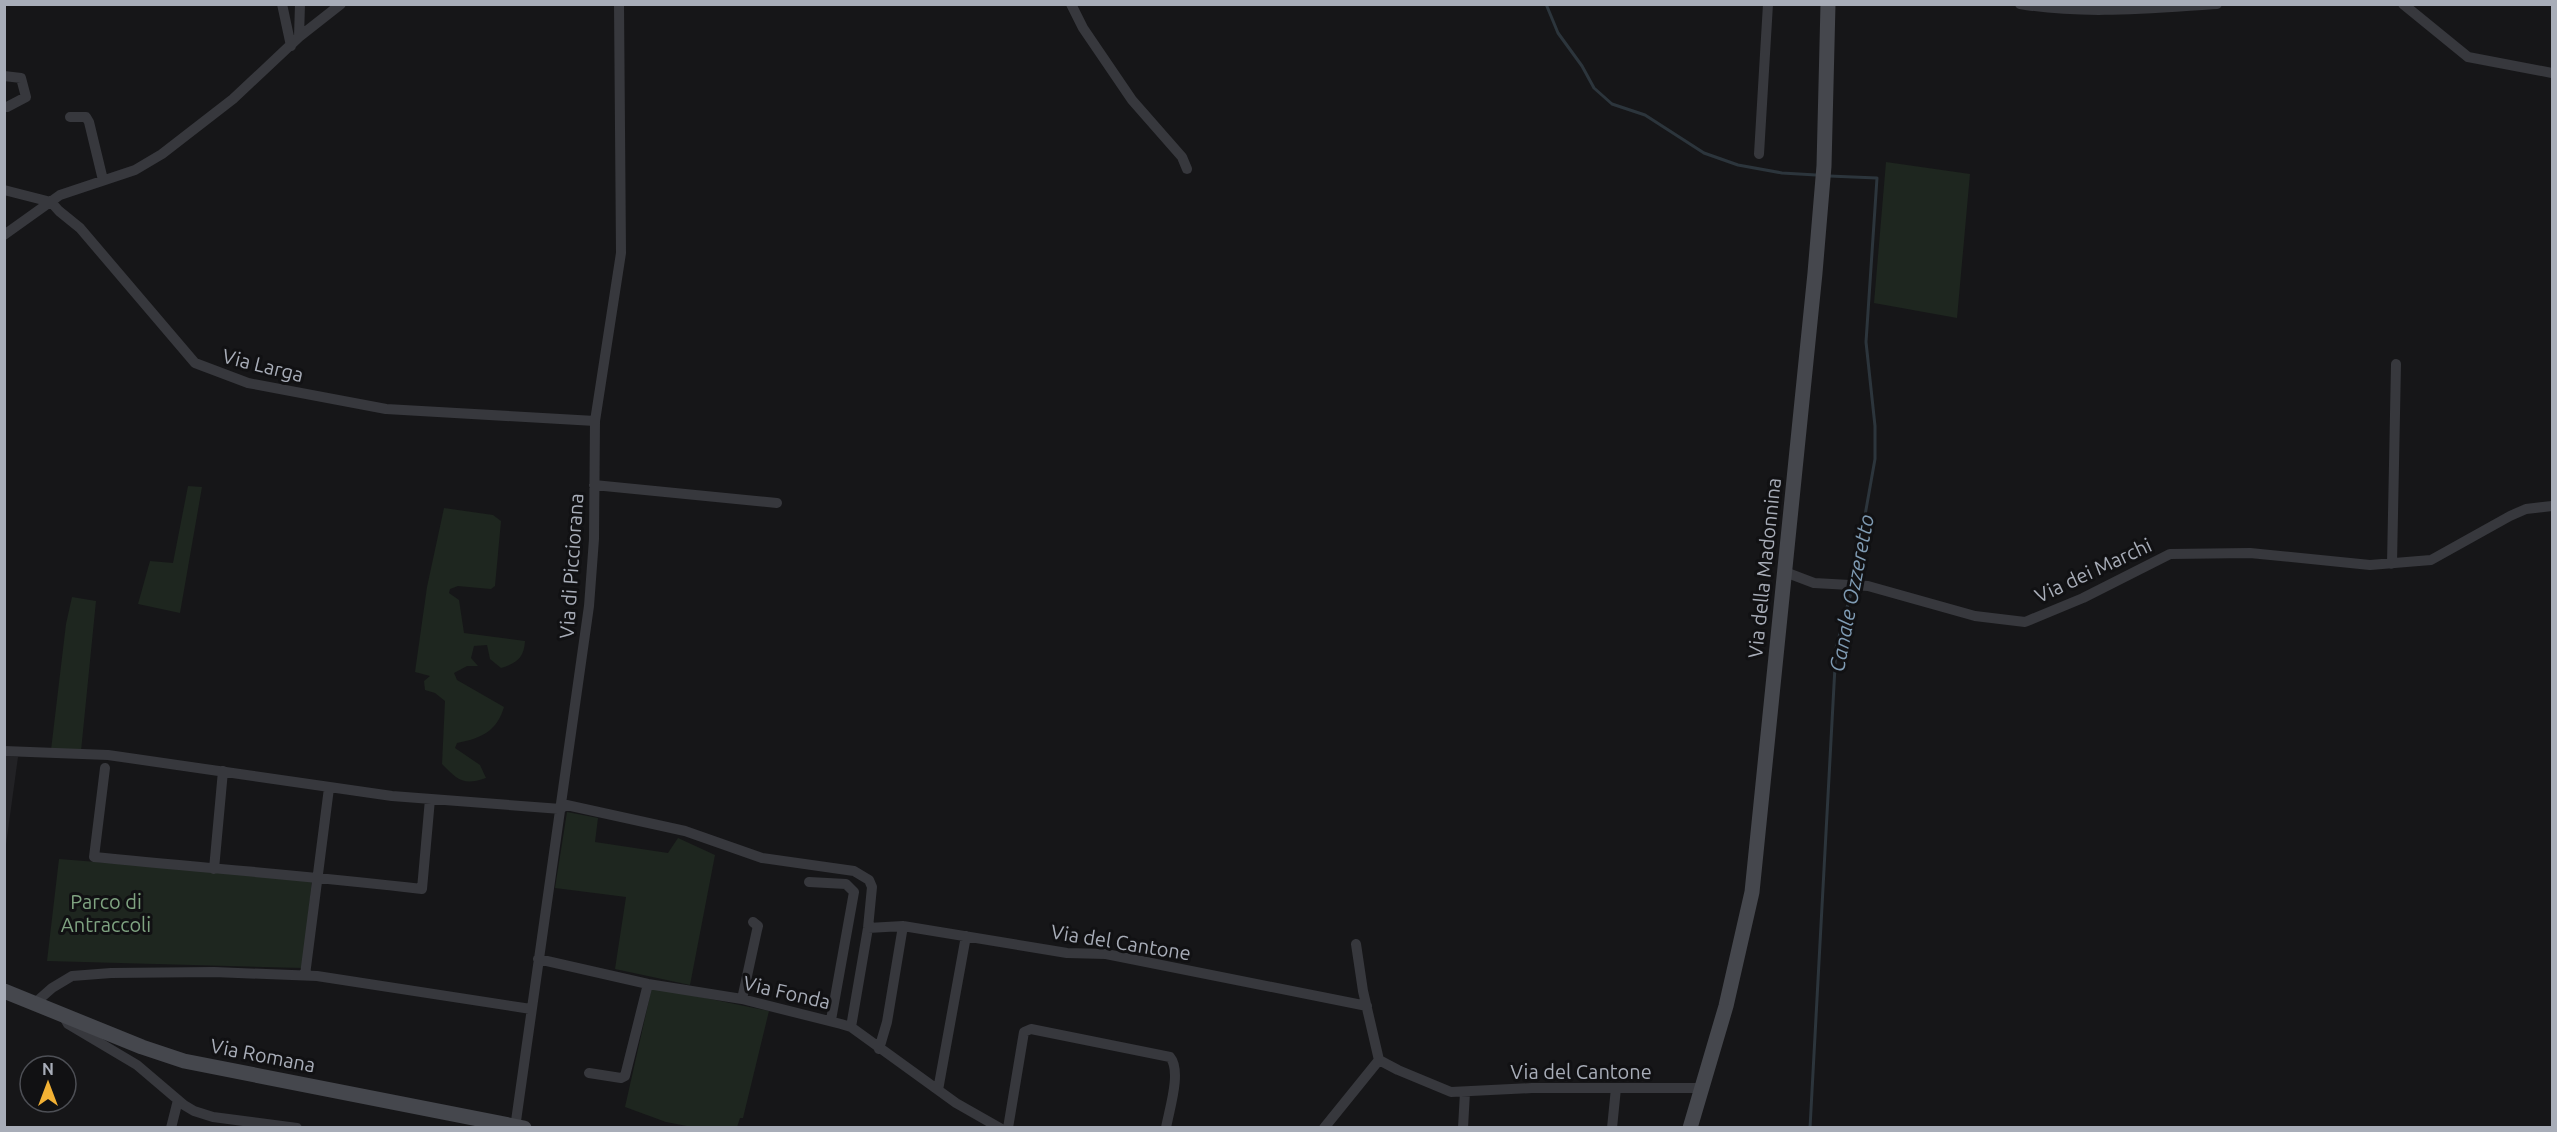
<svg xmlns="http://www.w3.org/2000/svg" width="2557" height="1132" font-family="Ubuntu,sans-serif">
  <rect width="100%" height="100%" fill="#161618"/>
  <path fill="#222225" d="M5,756L18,757L5,852Z"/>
  <path fill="#1e261f" d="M1886,162L1970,174L1957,318L1874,303Z
    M188,486L202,487L180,613L138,604L150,561L173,563Z
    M444,508L493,515L501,521L495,586L491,589L458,586L450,589L449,593L459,600L464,633L525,641C524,658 517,663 501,668L490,659L487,645L474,646L471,658L478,666H467L454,673L457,680L504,707C497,731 482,738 457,743L455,748L480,765L486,778C463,786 458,780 442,764L445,701L435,693L425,690L424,681L430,676L415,672L427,587Z
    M72,597L96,601L81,751L51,750L66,624Z
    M567,812L598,818L595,842L668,853L678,838L715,855L690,985L615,969L626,897L555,888Z
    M59,859L312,879L303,968L47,961Z
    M652,987L769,1011L743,1118H740L737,1127H692L666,1122L625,1107Z"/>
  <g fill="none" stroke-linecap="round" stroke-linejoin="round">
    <path stroke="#2c353c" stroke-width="3" d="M1546,4L1558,33L1582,66L1594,88L1612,104L1645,115L1704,153L1738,165L1782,173L1816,175
      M1829,176L1877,178L1866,342L1875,426V459L1853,583
      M1810,1128L1836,648L1852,589"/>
    <path stroke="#37383d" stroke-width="10" d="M282,4L291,46
      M1071,4L1083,28L1132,100L1182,157L1187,169
      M2020,4C2085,15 2152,8 2217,4
      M2403,4L2468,57L2552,73
      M299,37L300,4
      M4,76L21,78L26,97L7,107
      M70,117H86L89,122L103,180
      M1759,154L1768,4
      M4,190L51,202
      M51,202L59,211L80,228L195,363L248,383L386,409L595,421
      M4,235L60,195L135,170L162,154L233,99L299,37L341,4
      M594,485L777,503
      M2392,564L2396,364
      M1785,572L1814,583L1868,586L1975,616L2025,622L2083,598L2170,554L2250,553L2370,565L2431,560L2510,516L2526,509L2552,506
      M4,751L108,755L392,796L561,809
      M105,768L94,857C203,868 313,876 422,889L430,799
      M562,804L685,831L762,858L854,871L869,880L872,887L868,928L851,1027
      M214,869L223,771
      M809,882L846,884L854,892L831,1020
      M868,928L903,926L1067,953L1106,954L1367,1006
      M1356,944L1363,991L1379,1060L1398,1070L1451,1092L1532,1088H1701
      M538,959L648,984L742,999L841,1024L851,1027L956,1103L1000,1128
      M305,975L329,788
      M742,999L757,930L758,926L753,922
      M35,1003L52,988L72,976L111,973L214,972L317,976L531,1009
      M64,1017L68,1024L137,1065L184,1105L194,1111L213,1117L297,1128
      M879,1049L887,1022L903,926
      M589,1073L621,1078L625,1076L648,984
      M938,1090L966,936
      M171,1128L178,1100
      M515,1128L589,606L594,539L595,421L621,253L619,4
      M1008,1128L1024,1032L1031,1029L1170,1057C1182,1071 1169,1110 1166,1128
      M1324,1128L1379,1060
      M1463,1128L1465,1092
      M1612,1128L1616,1088"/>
    <path stroke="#45474d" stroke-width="15" d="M4,991L142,1047L184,1061L524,1128
      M1690,1128L1726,1006L1752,892L1815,273L1824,166L1828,4"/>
  </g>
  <g text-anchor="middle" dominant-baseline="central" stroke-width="6" stroke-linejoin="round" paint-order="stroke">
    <g font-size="20" fill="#a8adb8" stroke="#111113">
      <text transform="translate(263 365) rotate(14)">Via Larga</text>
      <text transform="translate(571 566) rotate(-86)">Via di Picciorana</text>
      <text transform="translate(1764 568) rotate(-84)">Via della Madonnina</text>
      <text transform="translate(2093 570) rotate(-25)">Via dei Marchi</text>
      <text transform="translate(1121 942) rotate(9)">Via del Cantone</text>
      <text transform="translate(787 992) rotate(13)">Via Fonda</text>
      <text transform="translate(263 1055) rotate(11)">Via Romana</text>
      <text x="1581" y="1071">Via del Cantone</text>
    </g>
    <g font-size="20" fill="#7fa381" stroke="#111113">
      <text x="106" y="901">Parco di<tspan x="106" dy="23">Antraccoli</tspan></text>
    </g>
    <g font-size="21" font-style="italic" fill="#7f9bb3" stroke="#111113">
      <text transform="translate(1851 593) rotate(-79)">Canale Ozzeretto</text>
    </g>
  </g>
  <rect width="2557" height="1132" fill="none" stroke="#a8adb8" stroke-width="12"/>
  <g transform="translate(48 1084)"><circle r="28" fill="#111113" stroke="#4d4f55" stroke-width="1.5"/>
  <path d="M0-4.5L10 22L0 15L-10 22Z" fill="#f2b134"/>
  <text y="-9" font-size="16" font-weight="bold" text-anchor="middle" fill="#a8adb8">N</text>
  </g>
</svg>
